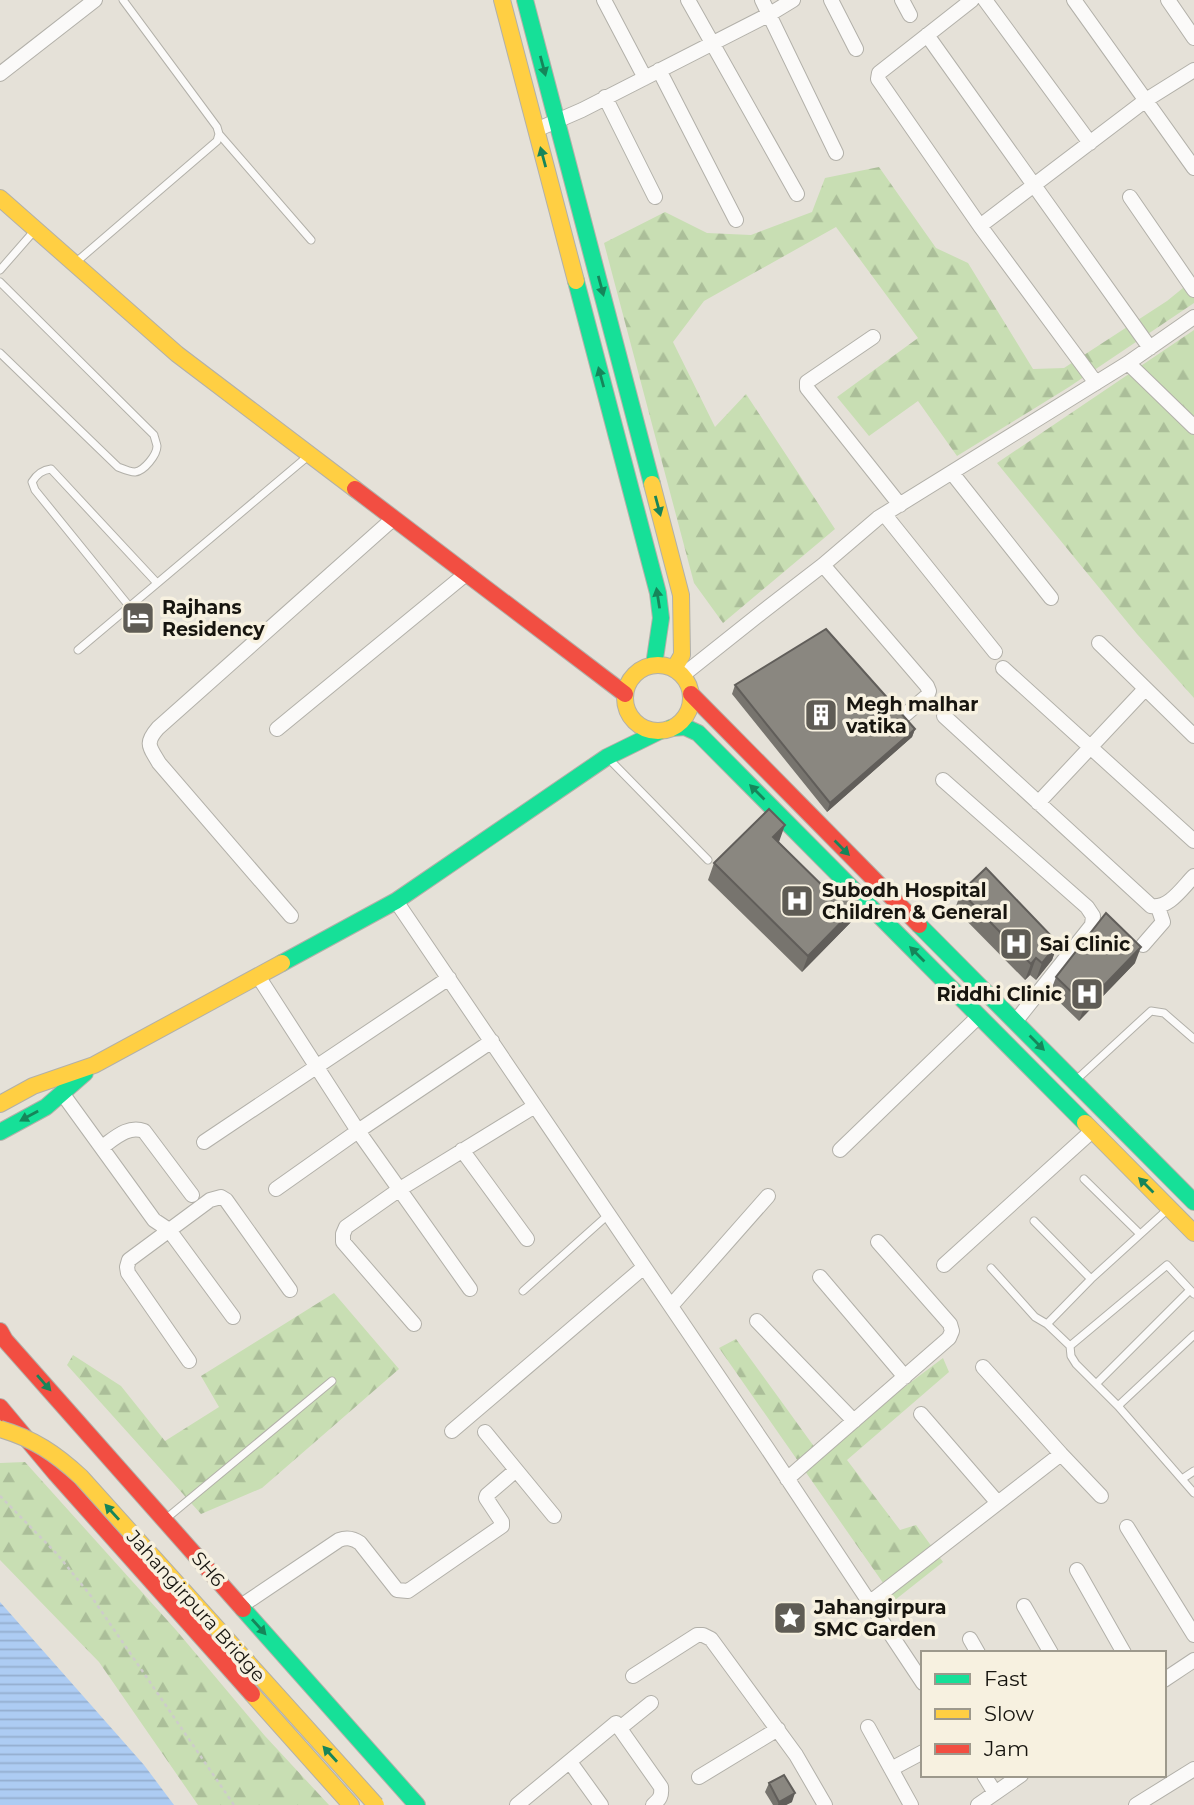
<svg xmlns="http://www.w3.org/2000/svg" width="1194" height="1805" font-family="Montserrat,sans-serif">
  <defs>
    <pattern id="forest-firs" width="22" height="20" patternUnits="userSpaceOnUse" patternTransform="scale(1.75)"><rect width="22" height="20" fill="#c8deb3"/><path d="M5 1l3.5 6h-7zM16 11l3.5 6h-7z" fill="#abbe99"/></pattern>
    <pattern id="water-rules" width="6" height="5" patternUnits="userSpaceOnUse" patternTransform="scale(1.75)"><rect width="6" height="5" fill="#adccf3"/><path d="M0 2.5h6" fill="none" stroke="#94aecf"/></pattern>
  </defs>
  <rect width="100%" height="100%" fill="#e5e1d8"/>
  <path fill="url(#forest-firs)" d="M879,167L936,248L968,263L1033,369L1064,368L1167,301L1194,279V303L1069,387L957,456L918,401L869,436L837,397L918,338L836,227L704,301L673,342L715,427L746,394L835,529L723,623L694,583L604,243L665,212L707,233L751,235L812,212L825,178Z
    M1194,330V698L1137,634L997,463Z
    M334,1293L399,1369L262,1488L201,1514L67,1365L73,1355L121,1386L165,1441L219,1407L201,1376Z
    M736,1339L818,1452L943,1358L949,1372L847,1460L900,1530L916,1525L943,1562L895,1600L719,1348Z
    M25,1462L176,1630L265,1736L329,1805H198L99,1662L0,1560V1463Z"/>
  <path fill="url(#water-rules)" d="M0,1602L144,1765L174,1805H0Z"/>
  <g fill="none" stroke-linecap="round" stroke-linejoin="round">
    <defs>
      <path id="lane" d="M219,134L311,240
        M75,263L217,141L219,134L217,127L123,0
        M0,270L35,230
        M0,282L154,435C154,436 157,445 157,446C157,455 144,471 135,472C130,472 123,469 118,467L0,353
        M129,606L35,490L32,482C37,474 42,470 51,469L157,583
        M78,650L307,457
        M608,758L708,860
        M1075,1081L1151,1011L1164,1013L1194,1039
        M1084,1179L1140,1234
        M1034,1221L1091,1279
        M991,1268L1035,1317L1047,1324L1091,1279L1168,1209
        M523,1291L608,1215
        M1194,1294L1167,1265L1070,1346L1071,1356L1076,1364L1118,1406L1194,1493
        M1047,1324L1070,1346
        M1096,1384L1190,1290
        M1118,1406L1194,1335
        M1182,1479L1194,1471
        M168,1517L332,1381"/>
      <path id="street" d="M604,0L645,78
        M688,0L797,194
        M762,0L836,153
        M831,0L856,49
        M902,0L910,15
        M972,0L879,73L878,79L980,226L1096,383
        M985,0L1090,143
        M1074,0L1194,168
        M1168,0L1194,38
        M927,35L1150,348
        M659,70L736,220
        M0,74L95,0
        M605,97L655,197
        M536,130L582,110L770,14L793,0
        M1130,197L1194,290
        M980,226L1146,100L1194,70
        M873,337L807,382V388L900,505
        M1128,363L1194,427
        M952,473L1051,598
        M885,515L995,652
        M823,565L927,686L929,691L927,696L906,714
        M1099,643L1194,736
        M1003,668L1194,841
        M683,675L761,613L823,565L878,518L1128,363L1194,317
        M944,716L1151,906C1169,909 1182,888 1194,876
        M277,729L467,573
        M943,780L1087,907L1093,916L1092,925L1015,1022
        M1038,803L1145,689
        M396,901L767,1448L923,1683
        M291,916L159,763C150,747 144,744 158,728L394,518
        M1143,945L1163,922L1158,907
        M258,976L358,1131L470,1289
        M62,1093L154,1220L169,1230L233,1317
        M204,1142L449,978
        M102,1147C115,1138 128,1125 144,1131L192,1195
        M462,1150L527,1239
        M840,1150L979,1016
        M276,1189L358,1131L492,1041
        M944,1265L1092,1131
        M820,1277L905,1377
        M671,1306L768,1196
        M757,1321L854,1421
        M414,1324L343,1242V1234L346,1227L400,1189L535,1106
        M189,1361L128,1273L127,1267L129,1260L210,1200L221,1197L226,1200L290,1290
        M983,1367L1061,1454L1101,1496
        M921,1414L998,1503
        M452,1431L644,1267
        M485,1432L554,1516
        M787,1479L949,1338L952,1331L950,1324L878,1242
        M1127,1527L1194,1635
        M1077,1570L1124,1653
        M869,1603L1061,1454
        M241,1606L339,1540C347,1537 353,1538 360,1543L397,1590L408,1591L502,1526V1522L486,1498L487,1495L516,1470
        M1024,1606L1051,1653
        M970,1639L978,1653
        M633,1676L697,1635H703L711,1639L796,1755L825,1805
        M1164,1680L1194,1660
        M868,1727L911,1805
        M620,1728L651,1703
        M570,1762L601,1805
        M891,1769L923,1752
        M984,1775L995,1793
        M699,1777L778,1729
        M517,1805L616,1723L661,1787C662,1796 660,1799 653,1805
        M978,1805L1021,1775
        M1136,1805L1194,1769"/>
      <path id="fast" d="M525,0L652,484
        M576,281L658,593L661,618L654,665
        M671,728L685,727L698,733L1085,1123
        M919,925L1194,1202
        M282,963L396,901L607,757L660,731
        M0,1132L46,1107L85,1073
        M243,1609L417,1805"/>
      <path id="slow" d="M502,0L576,281
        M0,198L177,354L355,489
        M652,484L681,595L682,655L674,669
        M625 698a33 33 0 1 1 66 0a33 33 0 1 1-66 0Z
        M0,1104L33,1086L94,1065L282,963
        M1085,1123L1194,1233
        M252,1694L351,1805"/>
      <path id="jam" d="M355,489L625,694
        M691,694L919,925
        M0,1331L5,1340L243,1609
        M0,1407L56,1474L252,1694"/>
    </defs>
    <use href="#lane" stroke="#b2b0a9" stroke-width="9"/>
    <use href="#street" stroke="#b2b0a9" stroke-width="16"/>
    <use href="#fast" stroke="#b2b0a9" stroke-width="18"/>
    <use href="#slow" stroke="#b2b0a9" stroke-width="18"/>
    <use href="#jam" stroke="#b2b0a9" stroke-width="18"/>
    <path stroke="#cdccca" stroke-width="2.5" stroke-dasharray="3.5 3.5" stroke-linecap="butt" d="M0,1496L57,1554L91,1596L234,1805"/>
    <use href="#lane" stroke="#fbfaf9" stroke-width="7"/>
    <use href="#street" stroke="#fbfaf9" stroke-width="14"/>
    <use href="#fast" stroke="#16e098" stroke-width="16"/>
    <use href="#slow" stroke="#ffcf43" stroke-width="16"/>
    <use href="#jam" stroke="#f24e42" stroke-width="16"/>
    <defs>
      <path id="slow-bridge" d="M0,1429C34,1439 55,1453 81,1477L376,1805"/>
    </defs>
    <use href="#slow-bridge" stroke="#b2b0a9" stroke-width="18" stroke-linecap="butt"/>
    <use href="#slow-bridge" stroke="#ffcf43" stroke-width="16"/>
  </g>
  <path fill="#77746e" d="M735,685L915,729L912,737L827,812L732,694Z
    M779,842L834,897L860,903L854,919L802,972L708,880L714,863Z
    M961,892L1058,943L1052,960L1036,980L1030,975L1025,980L955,909Z
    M1135,963L1079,1021L1050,993L1056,977Z
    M769,1783L792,1802L786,1805H773L765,1792Z"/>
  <path fill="#615e5a" d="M915,729L912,737L827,812L830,803Z
    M785,825L779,842L767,853L773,837Z
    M860,903L854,919L802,972L808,956Z
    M1058,943L1052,960L1036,980L1042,963Z
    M1141,947L1135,963L1079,1021L1085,1005Z
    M1036,958L1030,975L1025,980L1031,964Z
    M795,1793L792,1802L786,1805H778L779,1802Z"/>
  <path fill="#8a8780" stroke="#615e5a" stroke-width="2" d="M826,629L915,729L830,803L735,685Z
    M769,809L785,825L773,837L834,897L844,886L860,903L808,956L714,863Z
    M986,868L1058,943L1042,963L1036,958L1031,964L961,892Z
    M1106,913L1141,947L1085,1005L1056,977Z
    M784,1775L795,1793L779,1802L769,1783Z"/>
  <defs><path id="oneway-solid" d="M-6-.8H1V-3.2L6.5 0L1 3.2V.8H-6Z" transform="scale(1.75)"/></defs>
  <g fill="#16855a">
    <use href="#oneway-solid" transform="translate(543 66) rotate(75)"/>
    <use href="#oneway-solid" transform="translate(543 157) rotate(-105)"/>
    <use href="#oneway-solid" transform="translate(601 286) rotate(75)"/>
    <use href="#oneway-solid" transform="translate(601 377) rotate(-105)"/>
    <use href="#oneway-solid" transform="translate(658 506) rotate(75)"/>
    <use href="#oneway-solid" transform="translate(658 598) rotate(-99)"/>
    <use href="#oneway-solid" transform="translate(757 792) rotate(-135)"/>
    <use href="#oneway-solid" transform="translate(842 848) rotate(45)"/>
    <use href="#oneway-solid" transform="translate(917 954) rotate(-135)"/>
    <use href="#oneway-solid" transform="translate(1037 1043) rotate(45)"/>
    <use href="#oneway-solid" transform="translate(29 1116) rotate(151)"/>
    <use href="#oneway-solid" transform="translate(1146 1185) rotate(-135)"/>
    <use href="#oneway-solid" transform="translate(44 1383) rotate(49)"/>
    <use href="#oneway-solid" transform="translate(112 1512) rotate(-132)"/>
    <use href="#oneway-solid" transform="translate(259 1627) rotate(48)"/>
    <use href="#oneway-solid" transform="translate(330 1754) rotate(-132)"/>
  </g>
  <defs>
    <symbol id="hotel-square" viewBox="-11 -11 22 22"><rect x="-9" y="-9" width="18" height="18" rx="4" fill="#5f5c55" stroke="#f7f1e0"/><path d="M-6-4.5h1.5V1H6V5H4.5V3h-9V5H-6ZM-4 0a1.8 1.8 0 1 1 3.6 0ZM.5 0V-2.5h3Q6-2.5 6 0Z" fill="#fff"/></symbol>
    <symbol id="building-square" viewBox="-11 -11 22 22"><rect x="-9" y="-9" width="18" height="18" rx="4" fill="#5f5c55" stroke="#f7f1e0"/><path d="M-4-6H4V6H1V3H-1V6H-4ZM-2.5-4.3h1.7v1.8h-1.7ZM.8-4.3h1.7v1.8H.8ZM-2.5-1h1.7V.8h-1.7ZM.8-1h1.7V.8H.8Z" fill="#fff"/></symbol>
    <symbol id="hospital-square" viewBox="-11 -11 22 22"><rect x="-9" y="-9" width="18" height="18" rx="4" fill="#5f5c55" stroke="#f7f1e0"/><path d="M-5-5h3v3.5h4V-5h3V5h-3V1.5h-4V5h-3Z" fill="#fff"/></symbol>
    <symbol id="sight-square" viewBox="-11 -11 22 22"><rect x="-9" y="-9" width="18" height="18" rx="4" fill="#5f5c55" stroke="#f7f1e0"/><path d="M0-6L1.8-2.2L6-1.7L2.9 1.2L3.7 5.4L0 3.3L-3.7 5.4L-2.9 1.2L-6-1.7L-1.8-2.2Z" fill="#fff"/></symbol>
  </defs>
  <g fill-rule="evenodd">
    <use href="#hotel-square" x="119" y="599" width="38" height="38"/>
    <use href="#building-square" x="802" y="696" width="38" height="38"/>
    <use href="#hospital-square" x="778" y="882" width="38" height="38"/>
    <use href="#hospital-square" x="997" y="925" width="38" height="38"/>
    <use href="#hospital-square" x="1068" y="975" width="38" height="38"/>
    <use href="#sight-square" x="771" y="1599" width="38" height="38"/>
  </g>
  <g text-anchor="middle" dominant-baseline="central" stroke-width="7" stroke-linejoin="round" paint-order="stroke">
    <g font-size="19" font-weight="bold" fill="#17150f" stroke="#f7f1e0" text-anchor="start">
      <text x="162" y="607">Rajhans<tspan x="162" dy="22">Residency</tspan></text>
      <text x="846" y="704">Megh malhar<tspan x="846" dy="22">vatika</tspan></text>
      <text x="822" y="890">Subodh Hospital<tspan x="822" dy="22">Children &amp; General</tspan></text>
      <text x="1040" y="944">Sai Clinic</text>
      <text x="1062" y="994" text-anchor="end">Riddhi Clinic</text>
      <text x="814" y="1607">Jahangirpura<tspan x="814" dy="22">SMC Garden</tspan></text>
    </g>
    <g font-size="19" fill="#17150f" stroke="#f7f1e0">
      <text transform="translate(208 1569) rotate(49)">SH6</text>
      <text transform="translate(196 1606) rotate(48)">Jahangirpura Bridge</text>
    </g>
  </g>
  <rect x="921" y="1651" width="245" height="126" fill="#f7f1e0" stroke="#9d998c" stroke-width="2"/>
  <rect x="935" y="1674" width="35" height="10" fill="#16e098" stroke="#9d998c" stroke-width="2"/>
  <text x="984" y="1686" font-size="21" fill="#17150f">Fast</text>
  <rect x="935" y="1709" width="35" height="10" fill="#ffcf43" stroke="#9d998c" stroke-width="2"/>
  <text x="984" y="1721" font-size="21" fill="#17150f">Slow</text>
  <rect x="935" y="1744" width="35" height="10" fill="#f24e42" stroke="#9d998c" stroke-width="2"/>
  <text x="984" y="1756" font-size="21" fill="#17150f">Jam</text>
</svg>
